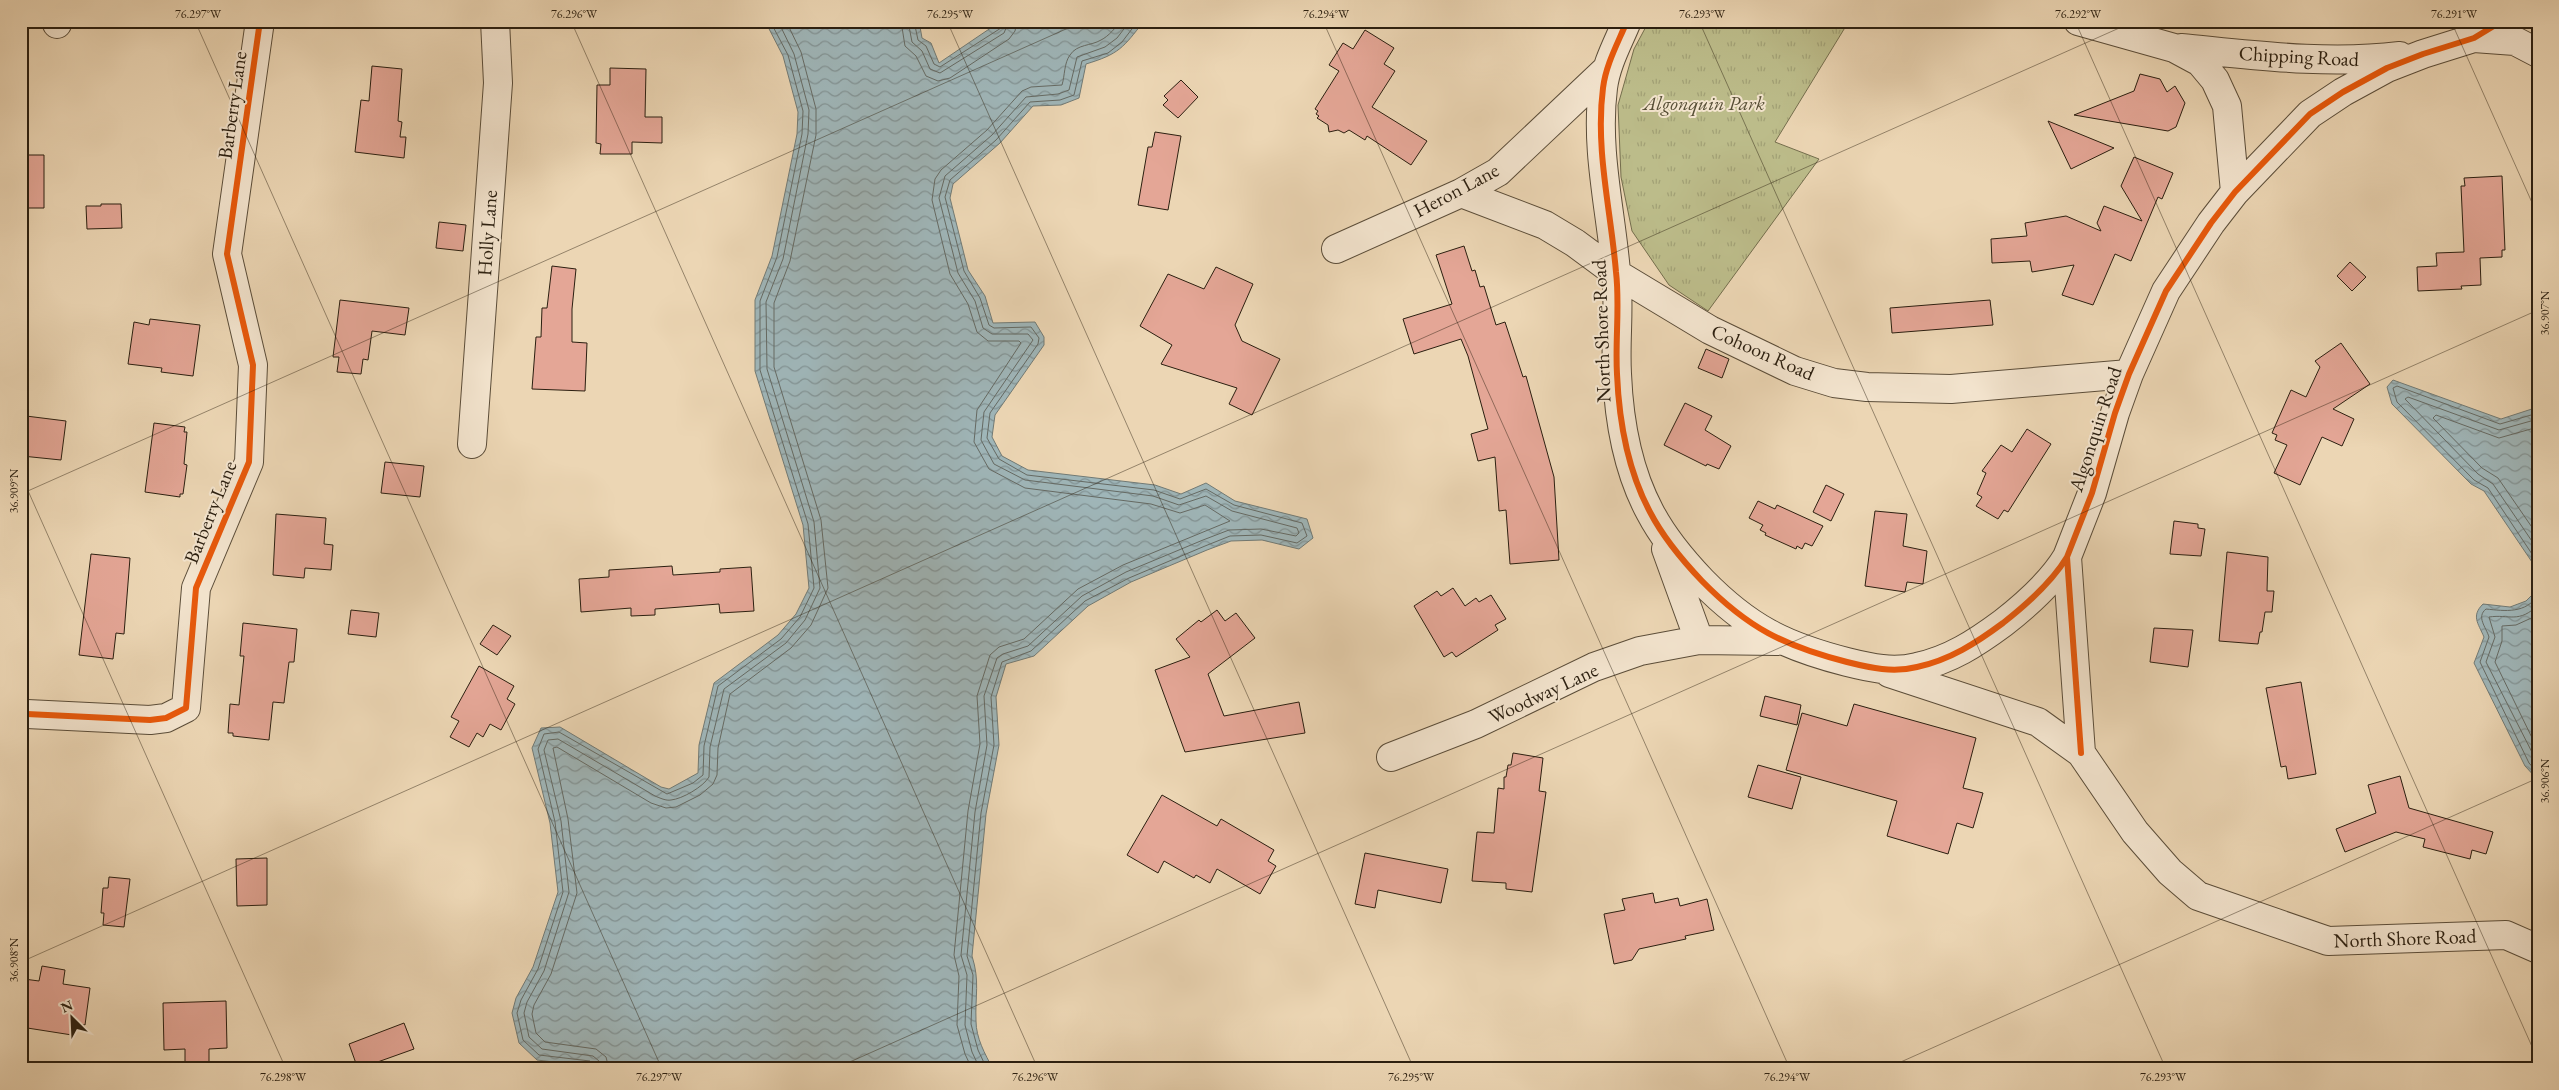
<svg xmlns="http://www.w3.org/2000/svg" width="2559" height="1090" font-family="'EB Garamond',serif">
  <defs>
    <pattern id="park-tufts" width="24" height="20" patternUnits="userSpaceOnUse" patternTransform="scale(1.25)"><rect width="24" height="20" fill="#bcbc8a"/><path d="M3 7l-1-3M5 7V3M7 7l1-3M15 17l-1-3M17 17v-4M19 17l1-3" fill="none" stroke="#a2a176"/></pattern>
    <pattern id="water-waves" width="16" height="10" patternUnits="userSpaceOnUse" patternTransform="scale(1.25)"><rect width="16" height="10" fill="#9fb6b9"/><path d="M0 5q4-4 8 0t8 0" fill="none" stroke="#829395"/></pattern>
  </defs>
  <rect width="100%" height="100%" fill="#ecd6b4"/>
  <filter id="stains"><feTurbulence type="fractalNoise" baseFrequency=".004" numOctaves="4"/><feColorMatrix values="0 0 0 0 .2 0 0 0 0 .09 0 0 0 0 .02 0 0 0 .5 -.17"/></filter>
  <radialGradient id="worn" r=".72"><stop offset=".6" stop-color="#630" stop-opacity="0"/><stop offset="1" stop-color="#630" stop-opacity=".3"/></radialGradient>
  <path fill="url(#park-tufts)" stroke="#746e4d" d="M1649,21H1849L1775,142L1819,159L1708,311L1669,285L1632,231L1621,177L1618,105L1634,49Z"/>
  <path fill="url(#water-waves)" stroke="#717a75" d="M765,21H919L922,38L931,43L939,63L1001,21H1144C1123,48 1119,54 1086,64L1079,98L1061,105L1033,106L1000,143L953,184L950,198L968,270L985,296L993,323L1035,322L1044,337V345L995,415L992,437L1002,456L1028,470L1155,485L1181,494L1206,483L1235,501L1307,519L1313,538L1299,549L1262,540L1231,541L1207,550L1131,582L1088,606L1034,656L1006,664L996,697L999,745L986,814L972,956C980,981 975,996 976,1021C976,1038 985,1054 993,1069H611L537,1060L519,1043L512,1013L516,998L533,967L558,892L550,823L532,748L541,728L560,727L661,787L669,789L698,773L699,745L714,683L778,635L796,614L809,588L803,525L755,371V300L772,256L797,134L798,112L783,56Z
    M2393,380L2501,419L2538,407V780L2525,766L2474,663L2484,637C2478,623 2471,616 2483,604L2510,607L2526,601L2533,594L2536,579L2532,562L2484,491L2471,484L2392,404L2387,387Z"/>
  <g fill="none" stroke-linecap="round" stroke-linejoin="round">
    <path stroke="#656a64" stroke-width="1" d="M901,21L905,46L916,56L926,76L938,81L950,78L1009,39L1015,31L1017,21
      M908,21L912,42L922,51L930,69L940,73L1004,33L1009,21
      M914,21L918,40L926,46L934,64L940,67L1001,28L1003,21
      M2538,413L2500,424L2397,386L2393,388L2397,402L2474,480L2488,488L2538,563
      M2538,419L2499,430L2408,397L2405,399L2478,474L2493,484L2538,550
      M2538,427L2499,438L2436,415L2433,418L2482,468L2498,478L2538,536
      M2538,595C2526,614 2505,611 2486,609C2476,617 2486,627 2489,637L2480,662L2529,763L2538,773
      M2538,605C2519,624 2509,614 2489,617L2495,637L2486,662L2538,764
      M2538,615L2516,625L2502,626V641L2495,662L2538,750
      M595,1069L590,1061L539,1055L523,1040L517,1013L521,1000L538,969L563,892L555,822L538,749L544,734L559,732L667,794L693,783L703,775L704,746L718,686L781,639L800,617L814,588L808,524L760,370V301L777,257L802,134L803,111L788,55L770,21
      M601,1069L599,1061L593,1056L542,1049L529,1037L524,1013L527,1002L544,971L569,892L561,821L544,750L548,740L558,739L655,796C660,798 666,801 671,800C682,799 703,787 709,777L710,747L724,689L786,643L805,620L820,588L814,522L767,369L766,302L783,259L808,134L809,110L794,54L778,21
      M609,1069L606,1057L596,1049L545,1042L536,1033L532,1014L534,1005L551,974L577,893L568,819L553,748L557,747L651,803L666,808L676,807L700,795L713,784L717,775L718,748L730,694L791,648L811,625L828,588L821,520L774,367V303L790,261L816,135V109L801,52L786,21
      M972,1069L965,1054L957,1025L959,976L954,955L968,811L980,744L977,696L990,655L999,647L1024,639L1078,589L1123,565L1230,521L1205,505L1180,513L1151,504L1025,488L989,469L974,442L977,410L1021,343L1019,341H988L977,332L968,304L950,274L932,200L935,179L941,170L987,130L1022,91L1031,87L1062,85C1065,75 1064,63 1070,55C1077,44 1091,46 1101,40C1109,36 1115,28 1121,21
      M980,1069L972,1052L965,1025L967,975L961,955L975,812L987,745L984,696L997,658L1003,654L1028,646L1082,596L1126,572L1203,540L1229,530L1261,529L1296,536L1299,533L1297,528L1232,511L1206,496L1179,505L1153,496L1025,480L994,464L981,440L984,412L1033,340L1028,334H992L983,328L975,301L958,273L939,198L945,176L992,135L1026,97L1058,94L1069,90L1077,57L1105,47L1117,38L1130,21
      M987,1069L978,1050L971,1024L973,975L967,956L981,813L994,745L991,697L1002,662L1031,651L1085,601L1129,578L1205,546L1230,536L1261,535L1297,543L1307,536L1302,523L1234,505L1206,489L1180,499L1154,490L1027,475L999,459L987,438L990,413L1038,344L1039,338L1031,327L994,328L989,325L980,298L964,271L945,197L950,180L996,140L1030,102L1060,100L1074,95L1082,61L1108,53L1122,42L1138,21"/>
  </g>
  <path fill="#e4a696" stroke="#2b1f10" d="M1365,30L1394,48L1384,64L1395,71L1372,107L1427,141L1411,165L1367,136L1365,140L1349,130L1344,133L1338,130L1329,132L1328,125L1317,118L1319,116L1316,114L1318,111L1315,109L1339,71L1329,65L1343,43L1353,49Z
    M372,66L402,69L398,121L402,122L400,137H406L404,158L355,152L361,100L369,101Z
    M610,68L646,69L645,117H662V143L632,142V154H600L601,144L596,143L597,85H610Z
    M2140,74L2160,79L2167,92L2175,86L2185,103L2176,127L2168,131L2074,115L2134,91Z
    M1181,80L1198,97L1178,118L1163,105L1168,100L1164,96Z
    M2048,121L2114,148L2071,169Z
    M1155,132L1181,136L1168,210L1138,205L1148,147H1152Z
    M21,155H44V208H21Z
    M2134,157L2173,173L2162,199L2158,197L2131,261L2115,254L2093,305L2062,295L2074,265L2032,272L2030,261L1992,263L1991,239L2027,236L2025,223L2066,216L2101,231L2097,223L2104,206L2142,221L2121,186Z
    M2502,176L2505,250H2502V257L2480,258L2481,285L2461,286L2462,289L2418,291L2417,267L2437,266L2436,253L2464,252L2461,186H2465L2464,178Z
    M101,204H121L122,228L87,229L86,206H101Z
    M439,222L466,225L463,251L436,248Z
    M1464,246L1472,271L1475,270L1480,287L1484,286L1496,325L1505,322L1523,377L1526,376L1554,477L1559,560L1510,564L1506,510L1499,511L1495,457L1478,461L1471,434L1488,429L1468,356L1461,339L1414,354L1403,319L1452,304L1436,255Z
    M2350,262L2366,277L2352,291L2337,276Z
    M552,266L576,269L572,309V342L587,343L585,391L532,389L536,337H541L542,308H547Z
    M1216,267L1253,284L1235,325L1242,341L1280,359L1252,415L1229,404L1237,388L1161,364L1172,345L1140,326L1168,274L1204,289Z
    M340,300L409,308L405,335L372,331L368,360L363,359L361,374L337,372L339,357H333Z
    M1990,300L1993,325L1892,333L1890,308Z
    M150,319L200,325L193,376L161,372L162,368L128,364L134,322L149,325Z
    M2341,343L2370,384L2333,409L2354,419L2342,446L2322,437L2300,485L2274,473L2287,445L2275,440L2277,435L2272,433L2291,390L2306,397L2320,367L2315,361Z
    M1706,349L1729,359L1722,378L1698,368Z
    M1685,403L1712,416L1705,430L1731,446L1719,469L1707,464L1706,466L1664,445Z
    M26,416L66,421L61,460L22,456Z
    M154,423L185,427L184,432H187L184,464L187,465L183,494H180V497L145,492Z
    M2027,429L2051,444L2008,512L2004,510L1998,519L1976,506L1982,497L1977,494L1986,473L1982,471L2001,445L2012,452Z
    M385,462L424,466L420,497L381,493Z
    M1826,485L1844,494L1831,521L1813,512Z
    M1758,501L1775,509L1777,505L1823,526L1812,546L1805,543L1802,549L1797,546L1796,549L1765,535L1766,533L1760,530L1763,525L1749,518Z
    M1875,511L1907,514L1903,546L1927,551L1923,584L1907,582L1905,592L1865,586Z
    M276,514L326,518L324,544L333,545L331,570L305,568L304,578L273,575Z
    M2174,521L2198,524V528L2205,529L2201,556L2170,554Z
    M2227,552L2268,557L2267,591H2274L2272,612H2265L2262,632H2260L2258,644L2219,641Z
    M91,554L130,558L124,634L116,633L113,659L79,655Z
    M672,566L673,575L720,572V569L751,567L754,611L720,613L719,604L655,609V615L631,616V608L581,612L579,579L609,577V570Z
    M1453,588L1465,606L1476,598L1479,602L1491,595L1506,619L1495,625L1498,630L1456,657L1452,652L1444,657L1414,606L1437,591L1441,596Z
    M351,610L379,613L376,637L348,634Z
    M1217,610L1225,621L1236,613L1255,638L1208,674L1224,716L1299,702L1305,733L1185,752L1155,670L1190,657L1176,639L1199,620L1201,622Z
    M243,623L297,629L294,662H289L284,703L273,702L269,740L233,736V733H228L230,704L239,705L244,656H240Z
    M493,625L511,636L497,655L480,644Z
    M2154,628L2193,630L2188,667L2150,662Z
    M479,666L514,686L507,699L515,704L501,730L490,724L483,737L477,733L469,747L450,737L459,721L451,717Z
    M2301,682L2316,774L2288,779L2286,766L2281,767L2266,688Z
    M1765,696L1801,705L1797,725L1760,716Z
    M1854,704L1976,738L1963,788L1983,793L1973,828L1957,823L1948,854L1887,836L1897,801L1786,770L1802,713L1847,726Z
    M1513,753L1543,758L1539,791L1546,792L1532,892L1506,889V883L1472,881L1477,832L1494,833L1498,788L1504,789V777H1506L1508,765H1511Z
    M1758,765L1801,777L1792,809L1748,797Z
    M2400,776L2409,808L2493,832L2486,854L2472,850L2470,859L2423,847L2425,839L2396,832L2345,852L2336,829L2376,813L2368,785Z
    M1162,795L1217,826L1221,819L1274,850L1268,861L1276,866L1260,894L1217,869L1210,883L1196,875L1194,878L1164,861L1158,873L1127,855Z
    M1365,853L1448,869L1441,903L1378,890L1375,908L1355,904Z
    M267,858V905L237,906L236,859Z
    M109,877L130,879L124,927L103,925L104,913H101L103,888H108Z
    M1653,893L1655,903L1678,898L1680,906L1707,899L1714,930L1685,936L1686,939L1639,949L1632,960L1614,964L1604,914L1625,910L1622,899Z
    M42,966L65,970L63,984L90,988L85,1025L74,1023L72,1035L21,1027L24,979L39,981Z
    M226,1001L227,1048L209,1049V1062L185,1063V1049L164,1050L163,1003Z
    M404,1023L414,1049L358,1069L349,1044Z"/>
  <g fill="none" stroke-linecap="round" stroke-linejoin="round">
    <defs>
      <path id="minor" d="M1627,21C1618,43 1606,64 1603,88C1595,149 1611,211 1616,272C1620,306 1615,340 1617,374C1619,421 1628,471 1650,512C1664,539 1682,560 1702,581C1748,628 1784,646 1847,662C1871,668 1893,673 1917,667C1950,660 1976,643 2003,623C2026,605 2052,582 2067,557
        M2078,21L2174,48L2200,62L2215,80L2227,106L2235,192
        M57,24V21
        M2474,38L2515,41L2538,53
        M2181,48C2254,55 2327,65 2400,56
        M1461,193L1545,225L1575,243L1617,274L1710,330L1795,371L1834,383L1867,387L1951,389L2129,374
        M1336,249L1461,193L1498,172L1606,70
        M472,444L498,83L495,21
        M1666,549L1699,640
        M1889,673L2038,722L2081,753L2135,832L2170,872L2198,896L2328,941L2506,935L2538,949
        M27,714L150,720L166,718L186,708L196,588L249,462L253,365L227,254L260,21
        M2081,753L2067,557L2092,493L2115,413L2129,374L2166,291L2211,223L2235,192L2310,114L2343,92L2387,68L2423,54L2474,38L2502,21
        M1391,757L1476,724L1594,667L1640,651L1699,640L1777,641"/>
    </defs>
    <use href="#minor" stroke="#5b4d39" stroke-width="30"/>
    <use href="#minor" stroke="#f3e4ce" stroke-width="28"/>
    <defs>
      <path id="cycleway" d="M1627,21C1618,43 1606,64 1603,88C1595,149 1611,211 1616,272C1620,306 1615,340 1617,374C1619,421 1628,471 1650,512C1664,539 1682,560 1702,581C1748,628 1784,646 1847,662C1871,668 1893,673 1917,667C1950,660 1976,643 2003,623C2026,605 2052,582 2067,557
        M27,714L150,720L166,718L186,708L196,588L249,462L253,365L227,254L260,21
        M2081,753L2067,557L2092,493L2115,413L2129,374L2166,291L2211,223L2235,192L2310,114L2343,92L2387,68L2423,54L2474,38L2502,21"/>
    </defs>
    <use href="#cycleway" stroke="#f3e4ce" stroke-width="9"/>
    <use href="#cycleway" stroke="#e8590c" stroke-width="6"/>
  </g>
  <path fill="none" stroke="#2b1f10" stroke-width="1" stroke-opacity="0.45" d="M195,21L662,1069M571,21L1038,1069M947,21L1414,1069M1323,21L1790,1069M1699,21L2166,1069M2075,21L2538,1060M2451,21L2538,216M21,26L32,21M21,475L286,1069M21,494L1084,21M21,962L2135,21M834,1069L2538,310M1885,1069L2538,778"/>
  <g text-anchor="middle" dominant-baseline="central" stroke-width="4" stroke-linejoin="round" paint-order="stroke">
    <g font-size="20" fill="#2b1f10" stroke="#f3e4ce">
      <text transform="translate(2299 56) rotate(3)">Chipping Road</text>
      <text transform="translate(232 105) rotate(-82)">Barberry Lane</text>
      <text transform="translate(1456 190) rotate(-28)">Heron Lane</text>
      <text transform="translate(487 233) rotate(-86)">Holly Lane</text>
      <text transform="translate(1601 331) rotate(-92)">North Shore Road</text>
      <text transform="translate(1763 352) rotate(24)">Cohoon Road</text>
      <text transform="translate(2095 429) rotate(-72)">Algonquin Road</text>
      <text transform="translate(210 512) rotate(-68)">Barberry Lane</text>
      <text transform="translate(1543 693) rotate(-25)">Woodway Lane</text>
      <text transform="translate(2405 938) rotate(-2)">North Shore Road</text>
    </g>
    <g font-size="20" font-style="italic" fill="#564e35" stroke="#f3e4ce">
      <text x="1704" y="103">Algonquin Park</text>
    </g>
  </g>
  <rect width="2559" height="1090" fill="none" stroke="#ecd6b4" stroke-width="55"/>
  <g transform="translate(72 1018) rotate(336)" stroke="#f3e4ce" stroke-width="4" paint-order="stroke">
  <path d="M0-4L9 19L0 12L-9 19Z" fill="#2b1f10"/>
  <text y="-8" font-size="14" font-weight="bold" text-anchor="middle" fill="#2b1f10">N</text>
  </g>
  <rect x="28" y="28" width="2504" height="1034" fill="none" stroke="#2b1f10" stroke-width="2"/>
  <g font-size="12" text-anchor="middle" fill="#2b1f10">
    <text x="198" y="18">76.297°W</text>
    <text x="574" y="18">76.296°W</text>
    <text x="950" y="18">76.295°W</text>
    <text x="1326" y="18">76.294°W</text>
    <text x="1702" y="18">76.293°W</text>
    <text x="2078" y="18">76.292°W</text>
    <text x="2454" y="18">76.291°W</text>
    <text transform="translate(2545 313) rotate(-90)" y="4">36.907°N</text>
    <text transform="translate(14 491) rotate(-90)" y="4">36.909°N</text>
    <text transform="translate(2545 781) rotate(-90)" y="4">36.906°N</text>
    <text transform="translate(14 960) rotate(-90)" y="4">36.908°N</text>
    <text x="283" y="1081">76.298°W</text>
    <text x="659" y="1081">76.297°W</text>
    <text x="1035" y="1081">76.296°W</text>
    <text x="1411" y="1081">76.295°W</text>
    <text x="1787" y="1081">76.294°W</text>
    <text x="2163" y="1081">76.293°W</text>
  </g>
  <rect width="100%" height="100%" filter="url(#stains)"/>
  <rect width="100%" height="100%" fill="url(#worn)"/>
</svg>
